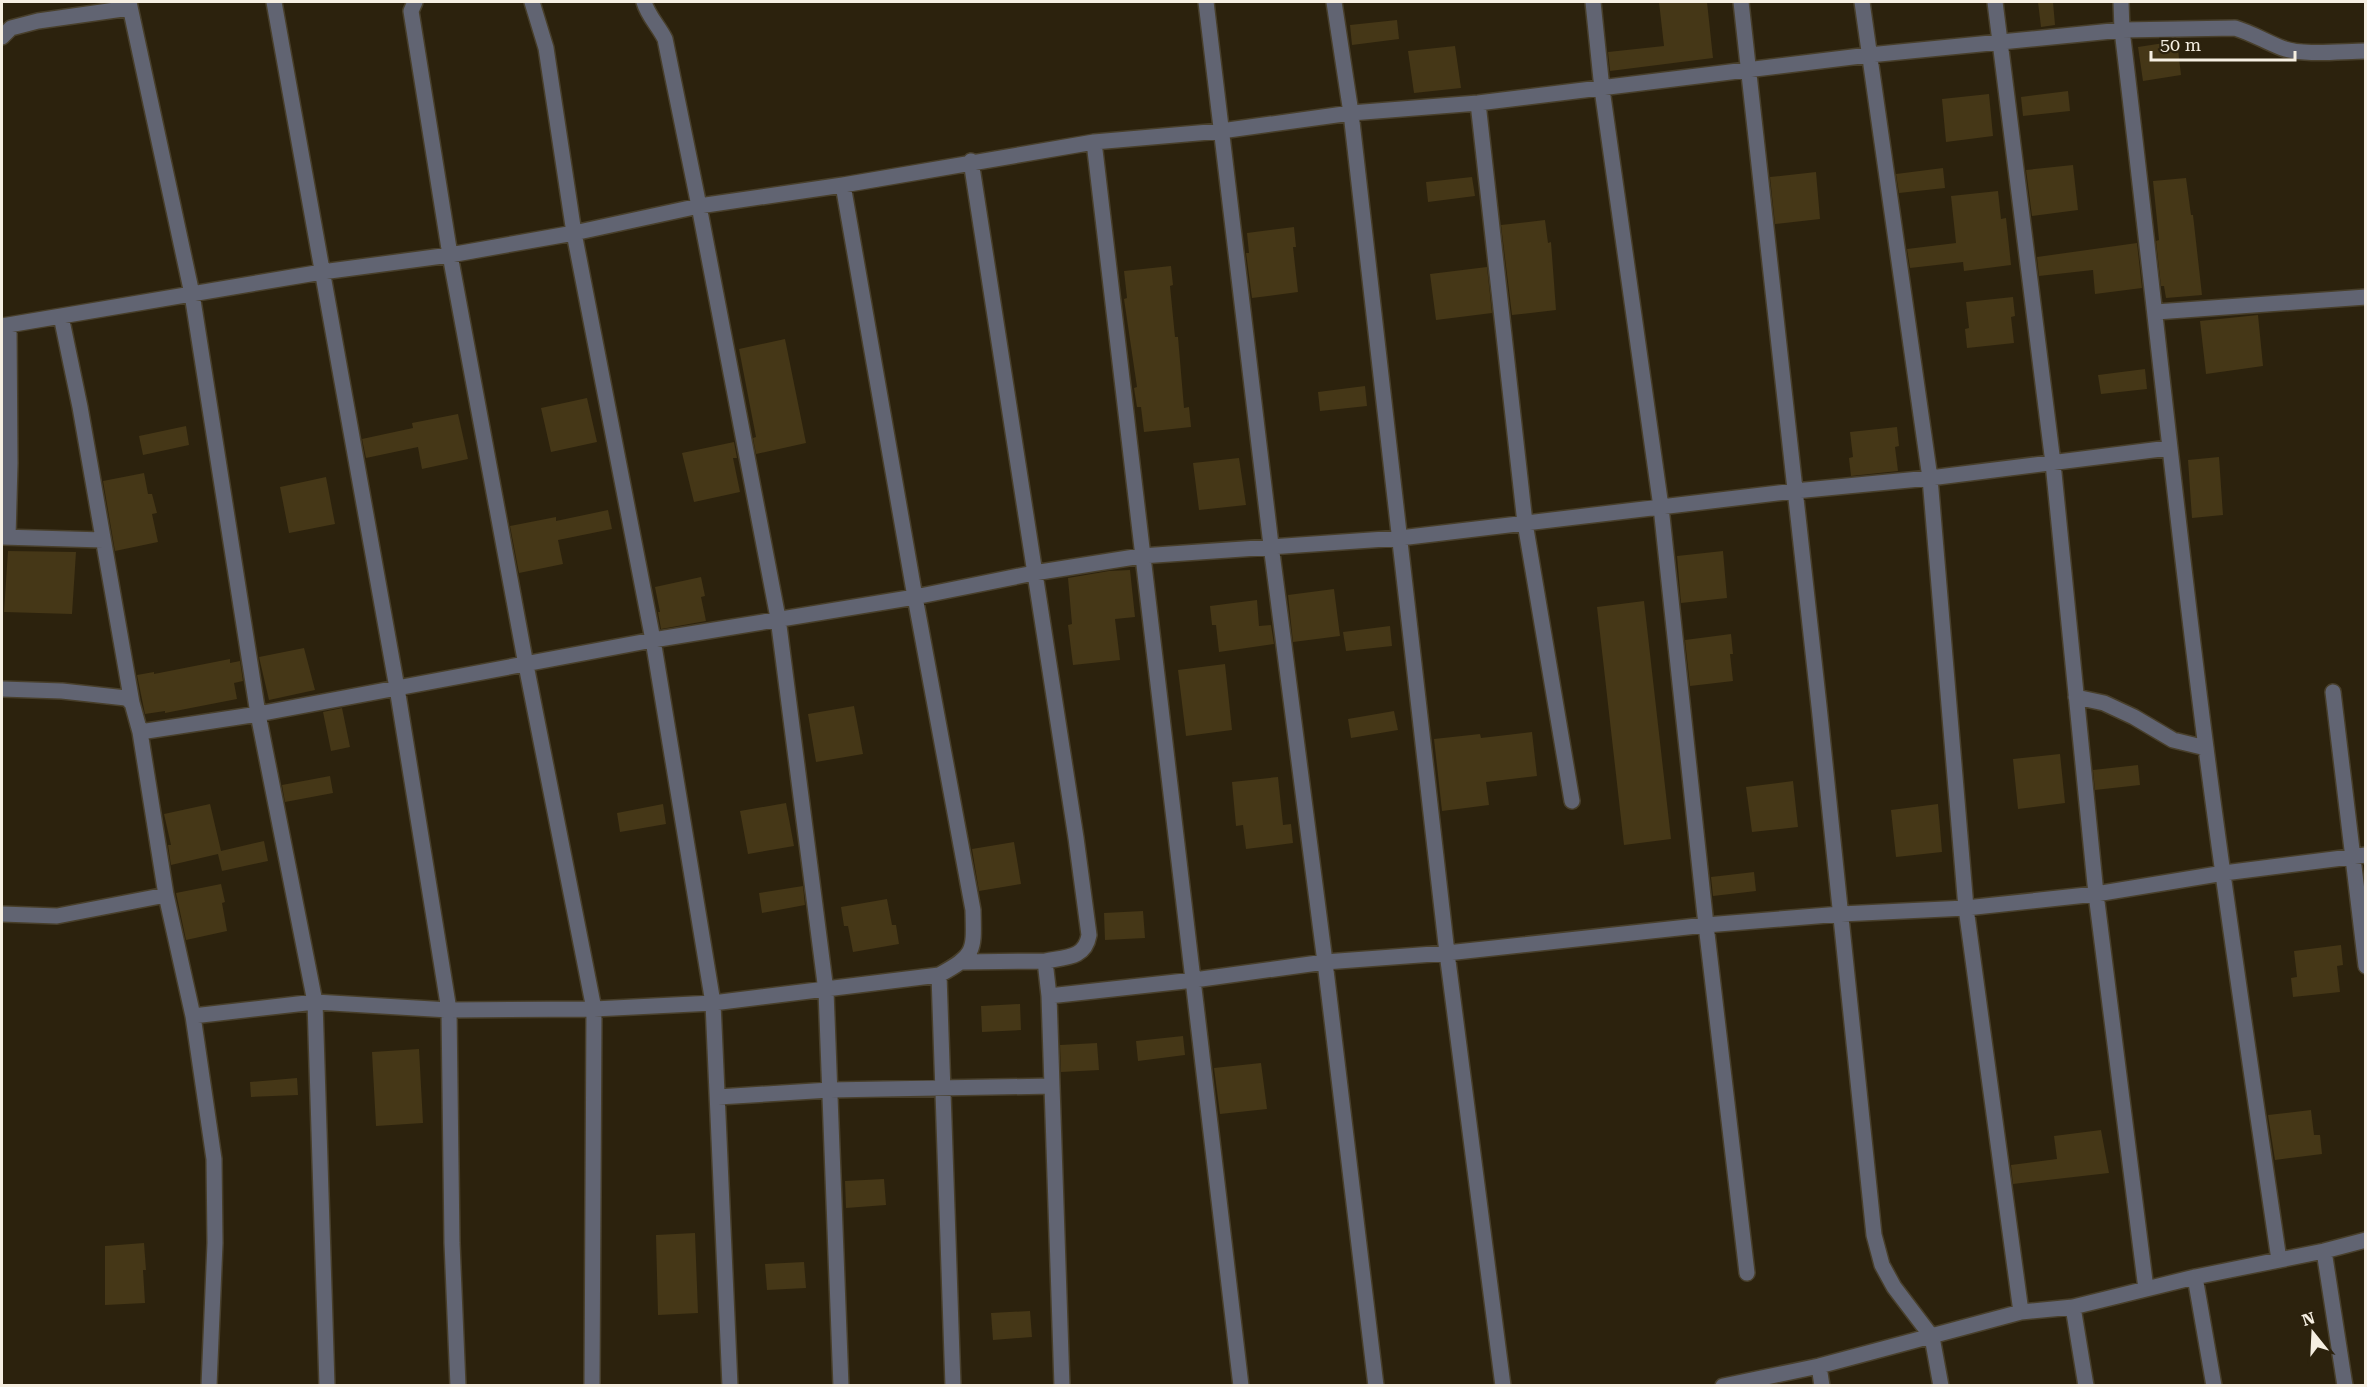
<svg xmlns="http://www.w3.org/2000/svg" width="2367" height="1387" font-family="'Roboto Serif',serif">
  <rect width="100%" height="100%" fill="#2c220d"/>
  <path fill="#453717" d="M1659,2H1707L1713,58L1610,71L1608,52L1664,46Z
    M2038,2H2053L2055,25L2041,27Z
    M1397,20L1399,39L1352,45L1350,25Z
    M2177,41L2181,75L2143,81L2138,47Z
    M1455,46L1461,88L1414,93L1408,51Z
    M2068,91L2070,111L2023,116L2021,97Z
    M1989,94L1993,136L1946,142L1942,99Z
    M2073,165L2078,210L2032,216L2026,170Z
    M1943,168L1945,188L1899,193L1896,174Z
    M1816,172L1820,219L1775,224L1770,177Z
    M1472,177L1475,196L1428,202L1426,182Z
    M2186,178L2191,215H2193L2202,295L2166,298L2164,286H2161L2156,241L2159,240L2153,181Z
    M1998,191L2001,219L2006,218L2011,265L1964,271L1963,262L1910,268L1907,249L1956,243L1951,196Z
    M1545,220L1548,243L1551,242L1556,310L1512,315L1501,225Z
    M1294,227L1296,247H1293L1298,292L1252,298L1246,253H1249L1247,233Z
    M2137,243L2142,288L2095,294L2093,270L2039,276L2037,257Z
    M1171,266L1173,285L1170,286L1175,337H1178L1184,408L1189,407L1191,427L1144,432L1141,407H1137L1134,388L1137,387L1124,299L1127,298L1124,271Z
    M1487,267L1492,313L1436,320L1430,274Z
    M2013,297L2015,316L2011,317L2014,343L1967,348L1965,329L1969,328L1966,302Z
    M2258,315L2263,366L2206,374L2200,321Z
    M785,339L806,443L756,454L753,438L756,437L739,349Z
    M2145,369L2147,389L2101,394L2098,375Z
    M1365,386L1367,406L1320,411L1318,392Z
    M587,398L597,442L551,452L541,408Z
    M458,414L468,459L422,469L418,447L366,458L362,439L413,428L412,423Z
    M186,426L189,445L143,455L139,436Z
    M1897,427L1899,446L1895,447L1898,471L1851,476L1849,458L1853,457L1850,432Z
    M734,442L737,458H733L740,492L694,502L682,453Z
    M2219,457L2223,515L2192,518L2188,460Z
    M1239,458L1246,505L1199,510L1193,463Z
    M144,473L148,494H152L157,513L152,514L158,542L115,551L103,481Z
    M326,477L335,524L289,533L280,487Z
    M608,510L612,529L558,540L563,564L519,573L510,526L556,517V521Z
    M8,551L76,552L72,614L4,612Z
    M1723,551L1727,598L1681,603L1677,556Z
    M1130,570L1135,617L1115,619L1120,660L1073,665L1068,625L1072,624L1068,578L1109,571Z
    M701,577L705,596L701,597L706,621L661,629L658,612H660L655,587Z
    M1334,589L1340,636L1293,642L1288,595Z
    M1257,600L1259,626L1271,625L1274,644L1219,652L1216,625H1212L1210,606Z
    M1644,601L1671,839L1624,845L1597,607Z
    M1390,626L1392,646L1346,651L1343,632Z
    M1731,634L1733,654H1730L1733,681L1690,686L1685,640Z
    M304,648L315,690L269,700L259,657Z
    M230,659V663L240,661L243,681L234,683L237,699L165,713V711L145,714L137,675L154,672V674Z
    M1225,664L1232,730L1186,736L1178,670Z
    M854,706L863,754L816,762L808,714Z
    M342,708L350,747L331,751L323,712Z
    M1394,711L1398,730L1351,738L1348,719Z
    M1532,732L1537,776L1486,782L1489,805L1442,811L1434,739L1480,734L1481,738Z
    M2060,754L2065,803L2018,809L2013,759Z
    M2138,765L2140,785L2095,790L2093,770Z
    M330,776L333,793L285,802L282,785Z
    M1278,777L1283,825L1291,824L1293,843L1246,849L1243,825L1236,826L1232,782Z
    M1793,781L1798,827L1752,832L1746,787Z
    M786,803L794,846L748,854L740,811Z
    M210,804L221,851L264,841L268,861L222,871L218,854L171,865L168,845H171L164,814Z
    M663,804L666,824L620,832L617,813Z
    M1938,804L1942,852L1896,857L1891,810Z
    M1014,842L1021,884L979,891L972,849Z
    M1754,872L1756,891L1713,896L1711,877Z
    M221,884L225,902L222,903L227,931L186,940L176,893Z
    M803,886L805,905L762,913L759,893Z
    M887,899L892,925H896L899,944L853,952L848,926H844L841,907Z
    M1143,911L1145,938L1105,940L1104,913Z
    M2341,945L2343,965L2337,966L2340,992L2293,997L2291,978L2297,977L2294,951Z
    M1020,1004L1021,1030L982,1032L981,1006Z
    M1183,1036L1185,1055L1138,1061L1136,1041Z
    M1097,1043L1099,1070L1061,1072L1060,1045Z
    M419,1049L423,1123L376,1126L372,1052Z
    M1261,1063L1267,1109L1220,1114L1214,1068Z
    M297,1078L298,1095L251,1097L250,1082Z
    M2311,1110L2314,1135H2320L2322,1154L2275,1160L2268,1115Z
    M2101,1130L2109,1173L2013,1184L2011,1165L2057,1159L2054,1136Z
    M884,1179L886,1205L846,1208L845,1181Z
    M695,1233L698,1313L658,1315L656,1235Z
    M144,1243L146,1270H143L145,1303L105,1305V1246Z
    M804,1262L806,1288L767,1290L765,1264Z
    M1030,1311L1032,1337L993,1340L991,1313Z"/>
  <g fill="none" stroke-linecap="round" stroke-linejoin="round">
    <defs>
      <path id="minor" d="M129,2L192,294L258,714L315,1002L327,1386
        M274,2L397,688L449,1010L452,1243L458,1386
        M415,2L411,11L450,255L526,665L594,1009L592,1386
        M532,2L546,48L574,233L653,640L713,1003L730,1386
        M644,2C648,16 658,25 665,39L699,206L778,618L826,991L841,1386
        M1206,2L1271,545L1325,962L1376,1386
        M1334,2L1351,113L1447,953L1503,1386
        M1593,2L1602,89L1661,507L1706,925L1747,1273
        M1741,2L1819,706L1874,1235L1882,1265L1894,1287L1932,1337L1941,1386
        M1862,2L1930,478L1966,908L2021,1312
        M1995,2L2053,463L2096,894L2146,1289
        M2121,2L2122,30C2151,269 2175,509 2206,748C2228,919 2254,1089 2279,1260
        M2,37L11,28L38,21L130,8
        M1478,103L1525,523L1572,801
        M1094,142L1241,1386
        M971,161L1076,838L1089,935C1085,959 1065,957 1045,961
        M2156,312L2366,297
        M61,316L80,407L132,703
        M2,326L322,272L450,255L574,233L699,206L843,185L1094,142L1221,131L1351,113L1478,103L1869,55L2001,42L2122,30L2235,28C2252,33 2266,42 2282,48C2303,56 2343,51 2366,51
        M2,537L103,540
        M8,537L10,463L9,325
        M2,689L62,691L126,698L132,703L140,732L258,714L653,640L915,597L1034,573L1141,556L1400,538L1795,491L1930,478L2169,448
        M2333,692L2366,966
        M2076,697L2104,703L2134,717L2173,740L2206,748
        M140,732L166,895L193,1016L214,1159L215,1243L209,1386
        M2,914L57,916L166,895
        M963,962L1045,961L1049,996L1062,1386
        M939,975L953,1386
        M1049,996L1194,980L1325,962L1447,953L1706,925L1841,914L1966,908L2096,894L2224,873L2366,855
        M193,1016L315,1002L449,1010L594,1009L713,1003L939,975C976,955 974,951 973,910L915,597L843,185
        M718,1097L830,1090L1052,1086
        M2324,1251L2345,1386
        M2195,1277L2214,1386
        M2073,1307L2086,1386
        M1819,1366L1822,1386
        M1723,1386L1819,1366L2021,1312L2073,1307L2195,1277L2324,1251L2366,1240"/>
    </defs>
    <use href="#minor" stroke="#483f2b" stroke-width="18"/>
    <use href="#minor" stroke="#616472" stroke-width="15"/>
  </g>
  <rect width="2367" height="1387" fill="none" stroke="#f6efe2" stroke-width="6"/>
  <g transform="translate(2313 1333) rotate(342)" stroke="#2c220d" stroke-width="4.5" paint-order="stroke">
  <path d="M0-4.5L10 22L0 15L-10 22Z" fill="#f6efe2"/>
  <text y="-9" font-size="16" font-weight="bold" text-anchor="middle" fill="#f6efe2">N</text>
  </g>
  <path d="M2151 51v9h144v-9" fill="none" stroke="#f6efe2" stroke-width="3"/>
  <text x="2160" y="51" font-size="18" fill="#f6efe2" stroke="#2c220d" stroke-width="4.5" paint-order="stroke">50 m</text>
</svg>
